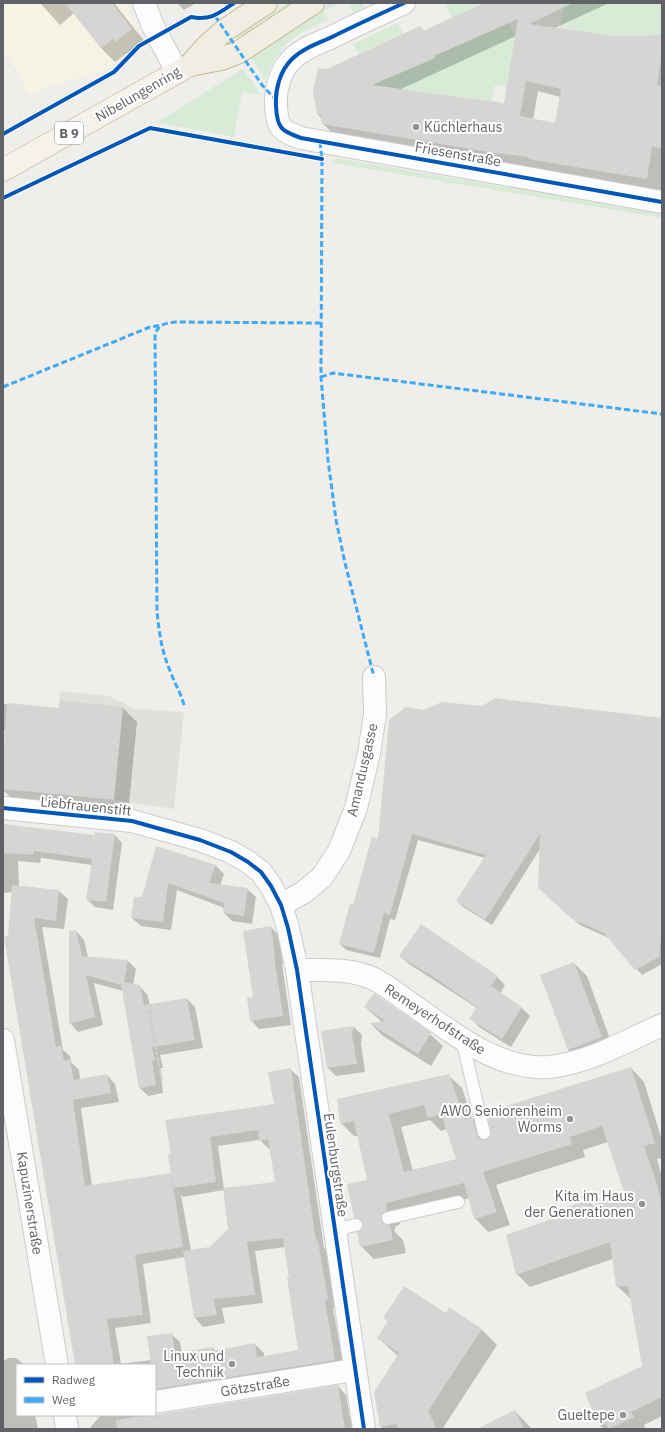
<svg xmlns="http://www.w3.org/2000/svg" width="665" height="1432" font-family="'IBM Plex Sans',sans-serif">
  <rect width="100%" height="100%" fill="#efeeea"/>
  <path fill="#f7f3e4" d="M3,3H124L137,25V41L108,69L29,93L10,59L3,50Z"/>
  <path fill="#e2e0da" d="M60,691L109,696L135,709L184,712L174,809L114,800L51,794Z"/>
  <path fill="#d8ebd6" d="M287,3H300L241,44L237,37Z
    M325,3H340L324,11L328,20C294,35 280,43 265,79L249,55Z
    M349,3H362L366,10L354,15Z
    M445,3H484L452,18Z
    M564,3H567L568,5L573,3H662V35L616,36L560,28Z
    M398,23L403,34L358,54L353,44Z
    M509,23L515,36L507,87L495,85L492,101L371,85L435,58L434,56Z
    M243,69L261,95L242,92L234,137L157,122Z
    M336,158L662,214V218L332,163L334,159Z"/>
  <path fill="#0003" fill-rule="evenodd" d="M40,3H114L146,43L130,56L127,53L115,62L101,48L74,13L60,25Z
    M177,3H196L184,10Z
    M487,3H609L555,28L616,37L662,36V191L541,170L539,168L495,163L335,135L323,124V120L318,115L327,70L420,27L424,31ZM516,36L505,104L399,90ZM538,91L560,97L556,124L533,120Z
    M3,704L60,709L123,708L137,722L128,814L16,803L3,790V769L6,732L3,729Z
    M424,711L662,719V964L642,975L609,938L580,925L545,894L540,849L492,925L463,907L457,901L485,858L418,840L395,920L390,919L380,958L346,950L340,944Z
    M3,825L96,836L115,835L122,843L113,910L95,907L87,899L92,865L41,858L40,863L18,861L19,886L59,891L68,899L64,929L42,927L63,1050L70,1056L71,1062L79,1070L80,1079L107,1075L115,1084L119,1102L81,1108L92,1186L173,1177L170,1156L275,1105L290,1069L299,1077L324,1248L327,1250L336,1308H333L344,1369L155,1402V1365H76L9,937L13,892L4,893L3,892ZM260,1140L269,1149H271L276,1183L224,1189L218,1146ZM224,1190L229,1229L210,1248L191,1251L181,1195L183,1197ZM285,1247L299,1351L264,1357V1353L255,1344L216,1351L213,1348L182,1353L180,1342L171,1334L151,1360L121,1364L115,1328L151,1323L143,1264L185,1257L195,1318L203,1327L225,1323L222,1308L263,1303L255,1251Z
    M157,847L216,866L224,874L220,885L247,889L256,897L252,924L232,921L224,913V908L177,890L171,930L141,926L132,918L142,899Z
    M271,927L279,936L283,964H282L291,1025L259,1029L251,1020Z
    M76,931L84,940L88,957L128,961L136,969L133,985L139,986L147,994L150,1005L187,999L195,1007L203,1048L160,1055L163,1068H160L163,1093L148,1096L140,1088L123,991L94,983L103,1025L78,1032L70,1023Z
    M400,956L497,977L505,985L500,994L522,1008L530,1016L511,1047L479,1027L471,1018L477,1008L409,964Z
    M574,963L587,976L614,1050L581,1062L568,1050Z
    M365,1007L430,1034L443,1046L431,1066L383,1036L371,1024L382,1022Z
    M354,1027L362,1035L361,1044L365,1072L336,1076L328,1068L322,1031Z
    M631,1068L644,1082L662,1140V1158L657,1159L662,1177V1416L644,1425L646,1429H604L600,1425L643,1367L631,1299L617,1286L613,1259L530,1287L517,1274L562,1217L588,1201L593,1206L626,1195L608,1142L583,1150L585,1157L496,1185L510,1225L488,1232L475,1218L470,1198L398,1216L400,1224L396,1226L394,1231L403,1240L406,1253L374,1259L361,1246L364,1226L355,1217L368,1181L358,1136H354L341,1123L448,1075L462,1088L472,1118L485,1131L488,1140ZM430,1120L441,1131L447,1129L457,1160L413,1171L401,1127Z
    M446,1315L481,1329L497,1345L443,1428L444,1429H383L381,1427L398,1356L378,1338L388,1322L384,1317Z
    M9,1358H16L25,1365H17V1415H35L38,1429H3V1361Z
    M338,1386L346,1395L352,1429H89L101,1415H157Z
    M515,1411L532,1429H494Z"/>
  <path fill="#d6d5d3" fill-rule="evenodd" d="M65,3H112L132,29L115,42L113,39L101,48Z
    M484,3H573L529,24L616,36L662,35V53L657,85L662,86V148L652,147L647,179L528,159V157L482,151L322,124L321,115H317L313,91L318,68L327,69L420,26L423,31ZM518,19L504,103L372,85L435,58L434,56ZM526,81L561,89L555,123L520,116Z
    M494,698L662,718V927L659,957L635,970L604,933L572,919L538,888L540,834L485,920L456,901L486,855L412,834L390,915L384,913L374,953L339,944L350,904L353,905L372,837L378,839L389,720L406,707L424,710L442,702L483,706Z
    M60,700L123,707L114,800L3,789V756L7,703L59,708Z
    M3,824L95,835V832L115,834L106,902L86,900L92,859L34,851L33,855L3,853Z
    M156,846L216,865L209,883L248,888L244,916L223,913L224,903L168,883L163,922L131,918L134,897H142Z
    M12,885L59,890L56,921L34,918L56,1047L61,1046L64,1061L70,1060L74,1080L107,1074L111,1093L73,1100L85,1186L171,1173L183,1247L135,1255L143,1315L107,1319L114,1365H75L4,937L8,936Z
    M421,924L498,976L491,986L522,1007L502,1039L469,1019L477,1007L432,976L399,956Z
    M271,926L275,956H274L283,1016L250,1021L247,998L253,997L243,931Z
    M76,930L82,956L128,960L124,982L140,985L144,1005L187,998L195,1040L152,1047L155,1060H152L156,1085L139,1088L121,985L86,975L95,1017L69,1024V931Z
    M574,962L602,1037L568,1050L540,975Z
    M374,993L431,1033L418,1054L369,1023L386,1021L364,1007Z
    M354,1026L352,1034L357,1064L327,1068L321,1031Z
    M631,1067L655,1143L644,1146L657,1184L662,1206V1397L631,1412L634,1417L609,1429L605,1423L599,1426L585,1393L642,1366L628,1286L616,1287L610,1242L516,1275L506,1235L560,1216L558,1210L588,1200L590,1206L625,1195L602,1126L570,1137L572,1144L483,1172L497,1212L474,1219L464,1183L386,1203L387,1211L383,1213L381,1219L383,1223L390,1225L393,1240L360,1247L357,1232L361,1230L363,1224L361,1220L354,1218L347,1184L367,1180L354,1121L340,1124L337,1099L449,1074L465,1119L472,1117L478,1138L481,1140H485L489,1138L491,1135L487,1112ZM424,1105L427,1118L441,1114L456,1159L404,1172L389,1114Z
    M291,1068L316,1241H318L328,1299L325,1300L335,1360L155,1389V1365H151L147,1336L172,1333L175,1353L213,1347V1351L255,1343L257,1357L298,1350L287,1278L289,1277L283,1238L247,1242L255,1295L214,1299L217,1315L194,1318L183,1251L210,1247L228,1229L223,1188L275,1182L268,1139L259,1141L258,1130L210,1137L216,1182L173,1188L168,1155L171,1154L165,1120L274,1104L268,1072Z
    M404,1286L446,1313L449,1307L482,1329L428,1411L437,1429H398L396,1424L380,1427L374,1392L399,1353L377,1338L388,1321L383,1318Z
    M338,1385L345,1429H117L116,1420L146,1415H155Z
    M515,1410L524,1429H477Z"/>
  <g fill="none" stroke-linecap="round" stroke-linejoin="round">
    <defs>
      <path id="lane" d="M462,1039L484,1133
        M388,1218L458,1202
        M334,1230L356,1225"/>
      <path id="street" d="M144,3L153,26L177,72
        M404,3C380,14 356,25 332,37C319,43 303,48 292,59C280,71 275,89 276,106C277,128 281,131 301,138L662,202
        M3,808L132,821L200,840L231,852L248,862L261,872L271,886L281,905L288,928L297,970L364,1429
        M281,905L304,892L322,877L339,851L356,808L369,753L375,714L374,677
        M297,970C323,970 350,968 374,979C386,985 396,993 407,1001C448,1029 496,1071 549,1067C589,1063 626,1041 662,1025
        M3,1040L57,1365
        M155,1402L354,1370
        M65,1415L67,1429"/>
      <path id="primary" d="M3,170L190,65"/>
      <path id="highway" d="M190,65L221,59L239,52L313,3
        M190,65L207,46L225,30L266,3"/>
    </defs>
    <use href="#lane" stroke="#cbcccc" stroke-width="14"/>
    <use href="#street" stroke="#cbcccc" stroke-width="24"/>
    <use href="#primary" stroke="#d7ceb8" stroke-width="24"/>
    <use href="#highway" stroke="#c8b996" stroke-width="24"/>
    <path stroke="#cacfcc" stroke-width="2.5" stroke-dasharray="4 2" stroke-linecap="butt" d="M149,1010L162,1082"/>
    <use href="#lane" stroke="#fdfcfc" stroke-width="12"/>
    <use href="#street" stroke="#fdfcfc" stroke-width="22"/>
    <use href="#primary" stroke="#f4f2e9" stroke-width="22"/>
    <use href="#highway" stroke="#f0ede3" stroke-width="22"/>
    <path stroke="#e4e4e4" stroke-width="3" stroke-dasharray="1 5" stroke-linecap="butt" d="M3,77L18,70
      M3,124L59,98"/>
    <path stroke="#3fa9f5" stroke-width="3" stroke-dasharray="6 3" stroke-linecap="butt" d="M215,16L262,85L276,100
      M320,142L322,159L321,377L328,460L336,520L345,563L374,677
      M321,377L333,373L662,414
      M3,387L150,327L162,325
      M184,705C181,694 175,684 171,673C162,653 159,633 157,611L155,334C159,324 166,323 176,322L321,323"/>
    <defs>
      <path id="cycleway" d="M404,3C380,14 356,25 332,37C319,43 303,48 292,59C280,71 275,89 276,106C277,128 281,131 301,138L662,202
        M3,134L114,72L139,46L191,17C210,21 218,14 234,3
        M3,198L150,128L322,159
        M3,808L132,821L200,840L231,852L248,862L261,872L271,886L281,905L288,928L297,970L364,1429"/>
    </defs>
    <use href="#cycleway" stroke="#fff" stroke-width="6"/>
    <use href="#cycleway" stroke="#0057b8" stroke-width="4"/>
  </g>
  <g fill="#919496" stroke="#fff" stroke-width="1.5">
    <circle cx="416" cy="127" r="4"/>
    <circle cx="570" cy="1119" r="4"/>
    <circle cx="642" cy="1204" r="4"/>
    <circle cx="232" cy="1364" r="4"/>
    <circle cx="623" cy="1415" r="4"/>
  </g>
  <g text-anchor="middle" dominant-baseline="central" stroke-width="4" stroke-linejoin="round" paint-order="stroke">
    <rect fill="#fff" stroke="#8f9295" stroke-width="1" x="55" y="122" width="28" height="22" rx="3"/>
    <g font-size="13" font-weight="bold" fill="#5f6368">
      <text x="69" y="133">B 9</text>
    </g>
    <g font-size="14" fill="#5f6368" stroke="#fff">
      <text transform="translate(138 94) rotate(-30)">Nibelungenring</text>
      <text transform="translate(458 154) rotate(10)">Friesenstraße</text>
      <text transform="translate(362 770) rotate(-77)">Amandusgasse</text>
      <text transform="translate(86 806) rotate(6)">Liebfrauenstift</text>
      <text transform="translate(435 1019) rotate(33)">Remeyerhofstraße</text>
      <text transform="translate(336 1165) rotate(82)">Eulenburgstraße</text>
      <text transform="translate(30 1203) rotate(81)">Kapuzinerstraße</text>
      <text transform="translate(255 1386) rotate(-9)">Götzstraße</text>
    </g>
    <g font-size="14" fill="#5f6368" stroke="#fff" text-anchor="end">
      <text x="424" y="127" text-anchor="start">Küchlerhaus</text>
      <text x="562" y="1111">AWO Seniorenheim<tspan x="562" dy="16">Worms</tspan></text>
      <text x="634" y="1196">Kita im Haus<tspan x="634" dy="16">der Generationen</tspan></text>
      <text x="224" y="1356">Linux und<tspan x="224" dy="16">Technik</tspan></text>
      <text x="615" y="1415">Gueltepe</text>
    </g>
  </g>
  <rect width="665" height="1432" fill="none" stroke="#5f6368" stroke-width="8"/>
  <rect x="16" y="1364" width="140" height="52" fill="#ffffff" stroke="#bfc1c3"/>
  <rect x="24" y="1377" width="20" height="6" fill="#0057b8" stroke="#bfc1c3"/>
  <text x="52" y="1384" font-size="12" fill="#5f6368">Radweg</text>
  <rect x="24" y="1397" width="20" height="6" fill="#3fa9f5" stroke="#bfc1c3"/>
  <text x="52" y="1404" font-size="12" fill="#5f6368">Weg</text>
</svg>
